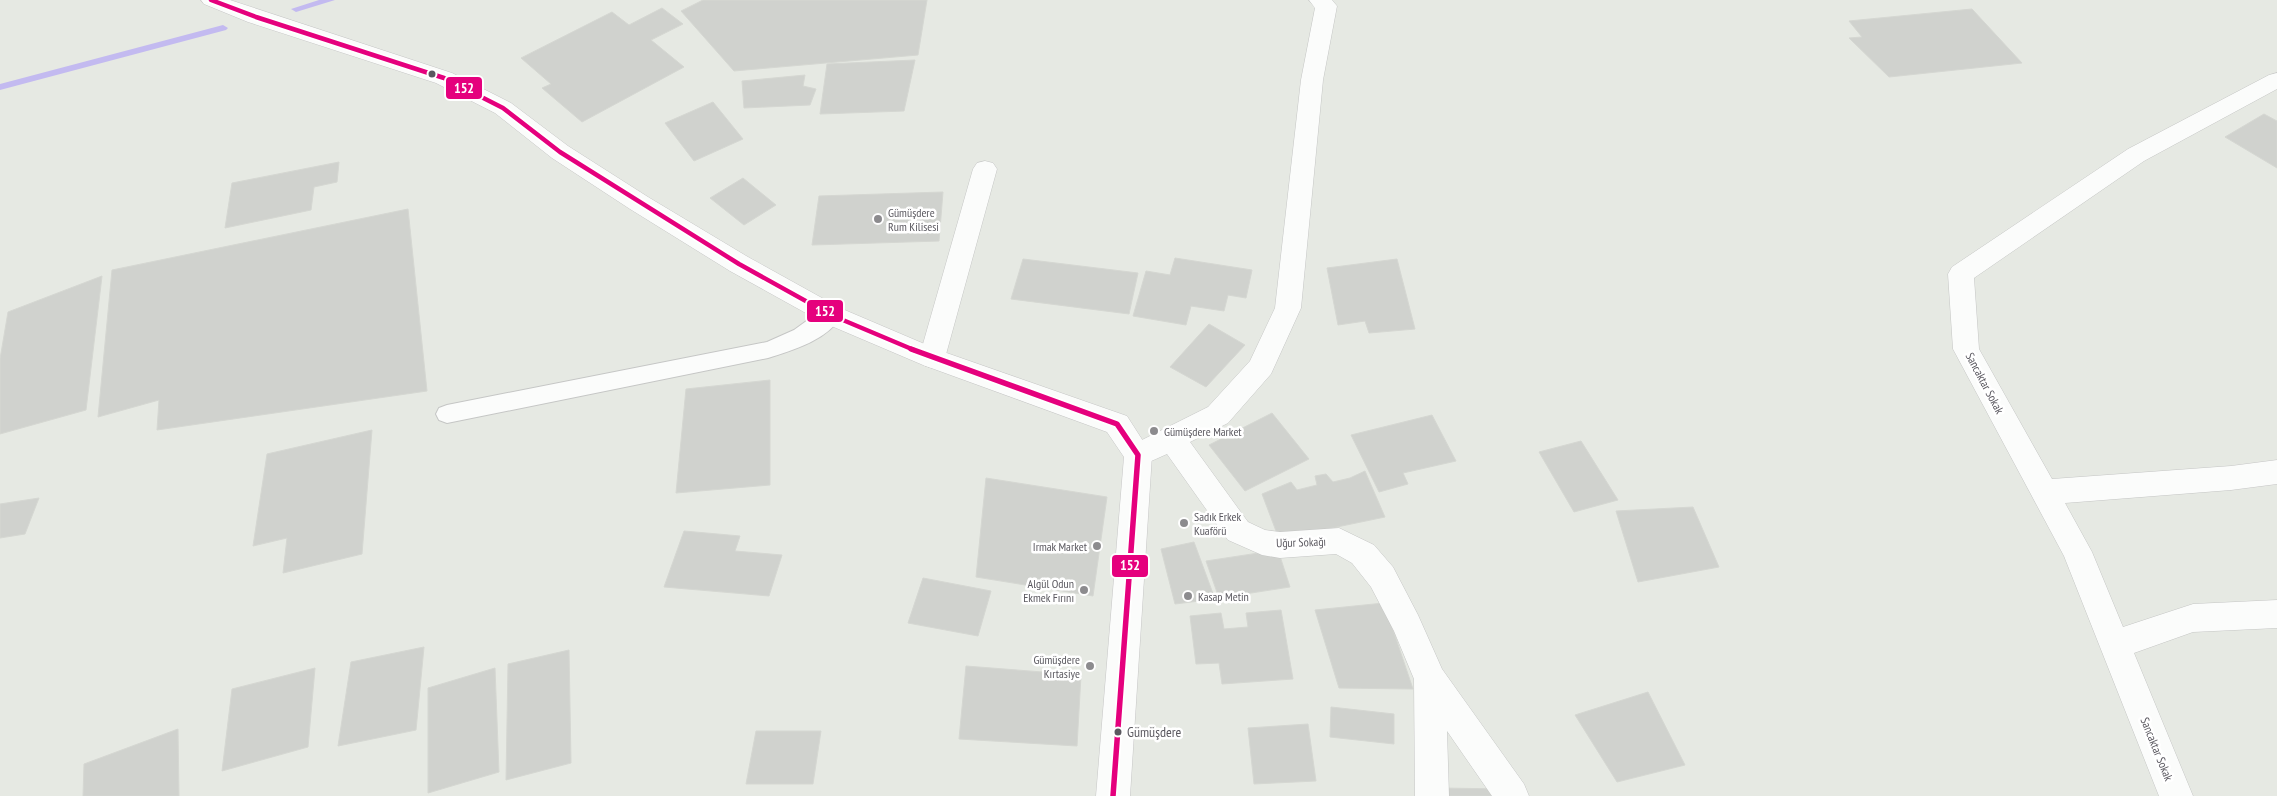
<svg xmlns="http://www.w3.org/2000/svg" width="2277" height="796" font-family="'PT Sans Narrow',sans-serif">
  <rect width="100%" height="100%" fill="#e6e9e3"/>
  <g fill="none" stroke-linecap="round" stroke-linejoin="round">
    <path fill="#c3baf0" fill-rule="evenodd" d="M319,0H335L296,12L291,9Z
      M223,25L228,28L226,30L0,90V84Z"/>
  </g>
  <path fill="#d0d2ce" stroke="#d5d7d2" d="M703,0H927L918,55L734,71L681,11Z
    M662,8L683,24L651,40L684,67L582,122L542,88L551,84L521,58L612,12L629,25Z
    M1972,9L2022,63L1889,77L1849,38L1862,37L1849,21Z
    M915,60L904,111L820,114L827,64Z
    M805,75L803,86L816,89L810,105L744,108L742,81Z
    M713,102L743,139L694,161L665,123Z
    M2264,114L2277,121V168L2225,137Z
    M339,162L337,182L314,187L311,210L225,228L232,183Z
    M743,178L776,205L744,225L710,198Z
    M943,192L939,241L812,245L819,196Z
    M408,209L427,391L157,430L159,400L98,417L112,270Z
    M1175,258L1252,270L1246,298L1228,295L1224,311L1191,306L1186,325L1133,316L1146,271L1170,275Z
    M1023,259L1138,273L1129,314L1011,299Z
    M1397,259L1415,329L1369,333L1365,321L1338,325L1327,268Z
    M102,276L86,410L0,434V359L8,312Z
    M1209,324L1245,345L1206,387L1170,367Z
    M770,380V485L676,493L686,389Z
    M1272,413L1309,459L1245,491L1209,445Z
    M1432,415L1456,461L1403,473L1408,484L1379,492L1351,435Z
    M372,430L362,554L283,573L287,538L253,546L267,454Z
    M1581,441L1618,500L1574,512L1539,452Z
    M1365,471L1385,517L1279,539L1262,494L1291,482L1297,490L1317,485L1315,476L1326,474L1333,482L1350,478Z
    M986,478L1107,497L1093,596L976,577Z
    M39,498L25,534L0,538V504Z
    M1693,507L1719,567L1638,582L1616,511Z
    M684,531L740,536L735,551L782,555L769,596L664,587Z
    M1194,542L1215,599L1175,604L1161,549Z
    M1278,550L1290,587L1219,598L1206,561Z
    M923,578L991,591L978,636L908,623Z
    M1384,603L1413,689L1339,688L1315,610Z
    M1281,610L1293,679L1222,684L1219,663L1196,664L1190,616L1221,613L1224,629L1248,627L1246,613Z
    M424,647L416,730L338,746L351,662Z
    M569,650L571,763L506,780L508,664Z
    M966,666L1081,675L1077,746L959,739Z
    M315,668L308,747L222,771L232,689Z
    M495,668L499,772L428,793V688Z
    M1648,692L1685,765L1617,782L1575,715Z
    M1331,707L1394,714V744L1330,737Z
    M1308,724L1316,781L1254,784L1248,728Z
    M178,729L179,796H83L84,764Z
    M756,731H821L813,784H746Z
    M1441,788L1502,789L1506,796H1441Z"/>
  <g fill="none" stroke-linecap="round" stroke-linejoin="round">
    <defs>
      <path id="lane" d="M831,307L839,309L842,315C828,340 793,350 768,358L447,423L439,420L436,414L439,408L447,405L767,342L794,330L823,309Z"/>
      <path id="street" d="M1309,0H1332L1337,6L1323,80L1301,308L1271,374L1228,423L1190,442L1248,522L1265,530L1280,532L1339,528L1374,545L1393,567L1418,615L1442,669L1524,784L1529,796H1492L1447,731L1449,796H1415L1414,679L1394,631L1371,587L1352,563L1336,554L1280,558L1262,555L1228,540L1167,454L1138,467L1128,463L1124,455L1128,447L1208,407L1250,361L1275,308L1301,80L1315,8Z
        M2277,73V89L2144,161L1974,278L1979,349L2052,479L2231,466L2277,460V484L2231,490L2065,503L2092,552L2123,627L2193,604L2277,600V628L2193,632L2134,653L2193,796H2159L2064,556L1953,349L1948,274L1952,267L2128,149L2269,75Z
        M985,161L993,163L997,169L945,358L941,365L932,368L923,365L919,358L973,169L977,163Z"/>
      <path id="secondary" d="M201,0H230L452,73L511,103L568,146L648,197L748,257L840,308L941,351L1127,416L1152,455L1130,796H1096L1124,457L1107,432L923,365L822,322L730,271L630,209L552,158L495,113L436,83L248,22L204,4Z"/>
    </defs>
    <use href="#lane" stroke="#c5c6c5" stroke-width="2"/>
    <use href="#street" stroke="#c5c6c5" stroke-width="1"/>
    <use href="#secondary" stroke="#c6c6c6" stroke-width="1"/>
    <use href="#lane" fill="#fbfcfb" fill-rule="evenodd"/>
    <use href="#street" fill="#fbfcfb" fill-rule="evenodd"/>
    <use href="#secondary" fill="#fbfcfb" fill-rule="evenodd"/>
    <defs>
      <path id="bus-1-far1" d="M211,0L256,17L444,78L503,108L560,152L739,264L831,315L914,350"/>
      <path id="bus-1" d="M911,349L1117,424L1138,455L1113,796"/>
    </defs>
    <use href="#bus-1-far1" stroke="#fff" stroke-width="8"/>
    <use href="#bus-1" stroke="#fff" stroke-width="9"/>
    <use href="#bus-1-far1" stroke="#e5007d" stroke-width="4.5"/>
    <use href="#bus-1" stroke="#e5007d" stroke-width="5.5"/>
  </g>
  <g fill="#5b5960" stroke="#fff" stroke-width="2">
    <circle cx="432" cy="74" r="4.5"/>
    <circle cx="1118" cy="732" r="4.5"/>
  </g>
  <g fill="#8c8b8e" stroke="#fff" stroke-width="2">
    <circle cx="878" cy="219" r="5"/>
    <circle cx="1154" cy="431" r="5"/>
    <circle cx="1184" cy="523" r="5"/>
    <circle cx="1097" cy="546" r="5"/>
    <circle cx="1084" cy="590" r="5"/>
    <circle cx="1188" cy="596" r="5"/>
    <circle cx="1090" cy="666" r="5"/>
  </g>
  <g text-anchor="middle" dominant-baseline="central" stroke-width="5" stroke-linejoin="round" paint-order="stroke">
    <g font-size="12" fill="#5b5960" stroke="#fff" text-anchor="start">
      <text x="888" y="212">Gümüşdere<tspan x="888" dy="14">Rum Kilisesi</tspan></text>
      <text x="1164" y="431">Gümüşdere Market</text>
      <text x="1194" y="516">Sadık Erkek<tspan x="1194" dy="14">Kuaförü</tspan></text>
      <text x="1087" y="546" text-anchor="end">Irmak Market</text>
      <text x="1074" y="583" text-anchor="end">Algül Odun<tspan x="1074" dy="14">Ekmek Fırını</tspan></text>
      <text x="1198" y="596">Kasap Metin</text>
      <text x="1080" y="659" text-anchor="end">Gümüşdere<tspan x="1080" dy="14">Kırtasiye</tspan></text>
    </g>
    <g font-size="12" fill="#5b5960" stroke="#fff">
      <text transform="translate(1985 383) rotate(62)">Sancaktar Sokak</text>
      <text transform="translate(1301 542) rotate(-2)">Uğur Sokağı</text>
      <text transform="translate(2157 749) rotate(68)">Sancaktar Sokak</text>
    </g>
    <g font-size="14" fill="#5b5960" stroke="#fff" text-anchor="start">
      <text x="1127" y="732">Gümüşdere</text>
    </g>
  </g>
  <g stroke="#fff" stroke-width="2">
    <rect x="445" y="76" width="38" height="24" rx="5" fill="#e5007d"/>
    <rect x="806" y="299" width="38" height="24" rx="5" fill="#e5007d"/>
    <rect x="1111" y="554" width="38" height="24" rx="5" fill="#e5007d"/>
  </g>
  <g font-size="14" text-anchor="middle" font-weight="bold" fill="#fff">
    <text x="464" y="93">152</text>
    <text x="825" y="316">152</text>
    <text x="1130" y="570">152</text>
  </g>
</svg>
